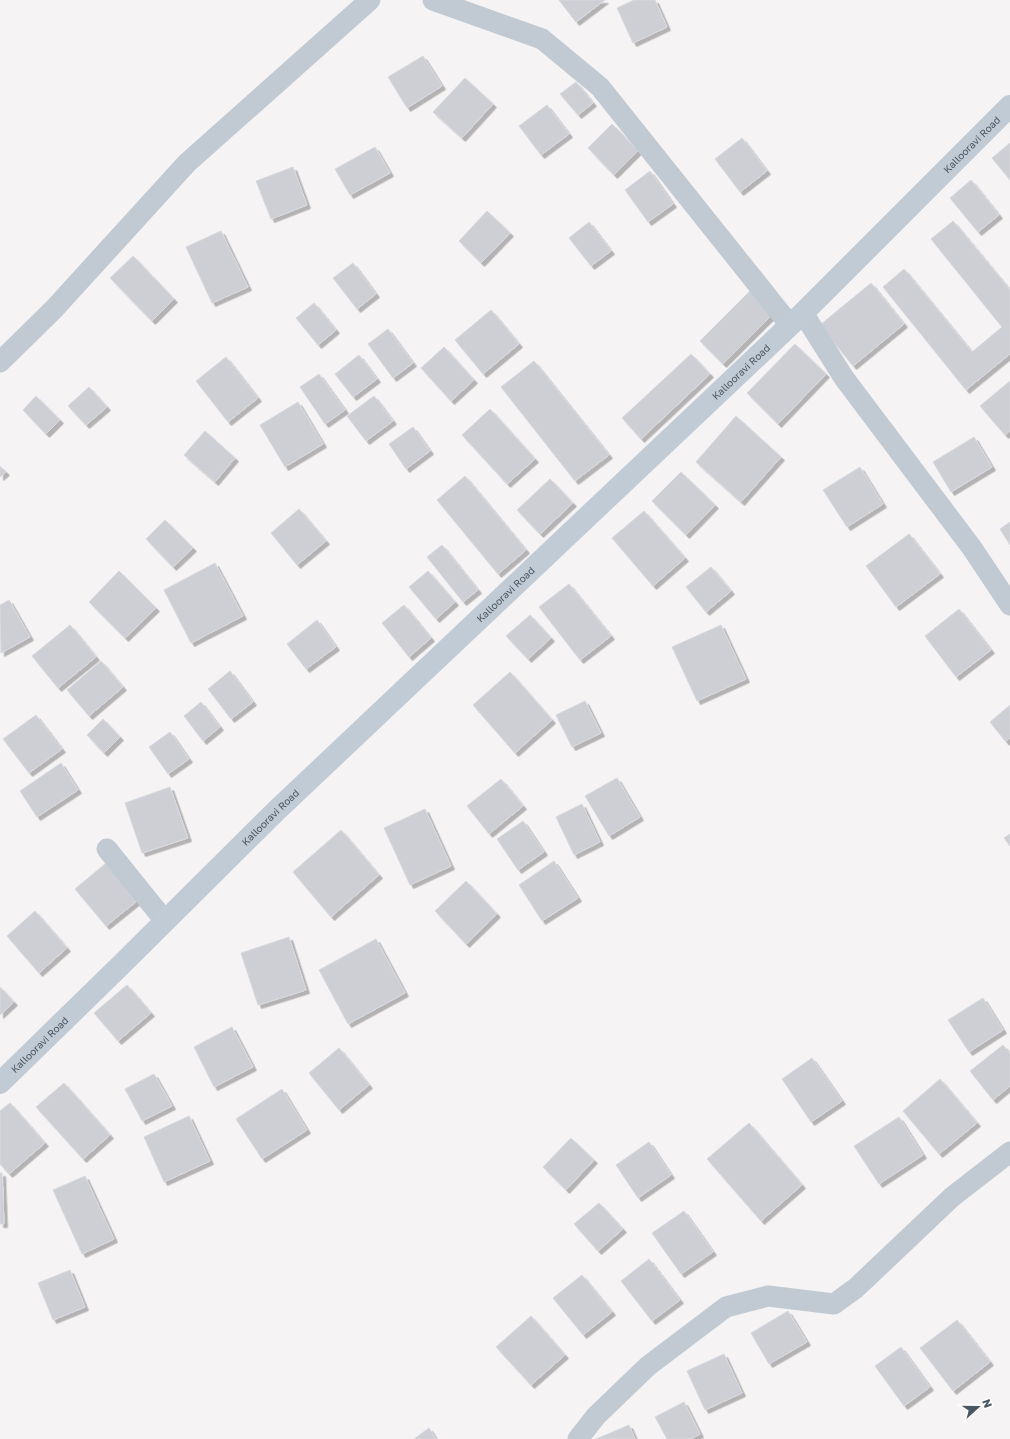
<svg xmlns="http://www.w3.org/2000/svg" width="1010" height="1439" font-family="'Golos Text',sans-serif">
  <defs>
    <filter id="shadow"><feDropShadow dx="3.5" dy="3.5" stdDeviation="0" flood-color="#0004"/></filter>
  </defs>
  <rect width="100%" height="100%" fill="#f5f3f3"/>
  <path fill="#cdcfd5" stroke="#d7d9de" filter="url(#shadow)" d="M559,0H605L576,22Z
    M634,0H655L667,27L633,43L617,8Z
    M423,56L442,86L407,108L388,77Z
    M465,78L493,104L462,138L433,112Z
    M576,82L593,103L578,115L560,94Z
    M547,105L569,134L541,155L519,126Z
    M612,124L638,151L614,175L588,148Z
    M742,138L767,171L740,192L715,159Z
    M1010,143V180L992,158Z
    M375,147L390,173L350,195L335,169Z
    M293,167L307,205L271,219L256,181Z
    M650,171L673,204L648,222L625,190Z
    M971,180L999,215L978,232L950,198Z
    M487,211L510,233L481,263L459,241Z
    M953,221L1010,290V354L966,390L883,287L904,269L972,352L1002,327L931,239Z
    M589,222L611,251L591,266L569,238Z
    M221,231L248,287L212,303L186,247Z
    M133,256L174,299L152,321L110,278Z
    M353,263L376,294L357,309L333,278Z
    M871,283L904,324L853,366L820,325Z
    M752,289L775,312L723,364L700,341Z
    M314,303L336,330L318,345L296,318Z
    M491,310L519,344L483,374L455,340Z
    M388,329L413,363L393,378L368,344Z
    M795,344L826,374L778,424L747,393Z
    M444,347L474,380L451,401L421,368Z
    M691,354L710,374L641,439L622,418Z
    M359,355L377,379L353,397L335,374Z
    M226,357L258,398L228,422L196,381Z
    M534,361L609,455L575,481L501,387Z
    M319,374L345,410L325,424L300,387Z
    M1010,381V431L1005,435L980,406Z
    M89,387L107,407L86,425L68,406Z
    M36,396L60,420L46,434L23,410Z
    M374,396L393,421L366,441L347,416Z
    M298,402L323,444L285,467L260,425Z
    M490,409L535,459L507,484L462,435Z
    M736,416L781,457L741,502L696,462Z
    M413,427L430,451L406,469L389,444Z
    M205,431L235,458L215,482L184,455Z
    M974,437L992,467L951,492L933,462Z
    M0,466L6,472L0,477Z
    M860,467L883,504L847,527L823,490Z
    M681,472L715,505L686,535L652,501Z
    M465,476L526,550L498,574L437,500Z
    M550,479L573,503L540,534L517,510Z
    M299,509L326,541L297,565L271,533Z
    M644,511L685,558L653,586L612,538Z
    M165,520L193,548L173,567L146,539Z
    M1010,522V545L1000,529Z
    M909,534L940,574L896,607L866,566Z
    M442,545L478,590L463,602L427,557Z
    M215,563L243,616L191,643L164,590Z
    M711,567L731,591L706,612L686,587Z
    M119,571L156,608L125,638L89,602Z
    M428,571L455,602L436,619L409,587Z
    M569,584L611,636L580,660L539,607Z
    M9,600L30,637L1,653L0,605Z
    M404,605L431,638L409,657L382,623Z
    M959,609L991,650L956,677L925,636Z
    M530,615L551,638L528,659L506,636Z
    M317,620L336,647L306,669L287,644Z
    M70,625L96,657L58,688L32,656Z
    M721,625L746,679L697,701L672,647Z
    M101,661L123,687L89,716L67,690Z
    M230,671L253,702L231,719L208,689Z
    M510,672L552,720L515,753L473,705Z
    M585,701L601,733L572,747L556,715Z
    M201,702L220,727L203,741L184,716Z
    M1010,705V738L1006,742L990,722Z
    M36,715L62,749L29,773L3,739Z
    M103,719L120,737L104,753L87,735Z
    M170,732L189,759L168,774L149,747Z
    M61,763L78,790L37,817L20,791Z
    M617,778L640,817L609,836L585,796Z
    M501,779L523,806L489,834L467,806Z
    M170,787L188,838L142,853L125,803Z
    M582,804L600,842L574,855L556,817Z
    M425,809L451,866L410,885L384,828Z
    M523,821L544,852L518,870L497,839Z
    M341,830L379,875L331,917L293,872Z
    M1010,834V846L1004,838Z
    M554,861L578,898L542,921L519,885Z
    M106,863L137,901L106,926L75,889Z
    M466,881L497,914L466,944L435,911Z
    M35,911L67,948L39,973L7,936Z
    M289,937L306,990L258,1005L241,953Z
    M376,939L405,993L348,1024L319,970Z
    M127,985L151,1013L118,1041L94,1013Z
    M0,987L14,1002L0,1015Z
    M983,998L1003,1030L969,1052L948,1020Z
    M232,1027L253,1067L214,1087L194,1047Z
    M1003,1045L1010,1054V1086L993,1100L970,1071Z
    M339,1048L369,1085L339,1110L309,1073Z
    M812,1058L842,1101L811,1122L782,1079Z
    M154,1074L172,1106L142,1121L125,1089Z
    M940,1079L977,1123L939,1154L903,1111Z
    M64,1083L110,1135L83,1159L36,1107Z
    M282,1089L307,1130L262,1159L236,1119Z
    M10,1103L45,1143L9,1174L0,1164V1111Z
    M189,1116L210,1161L164,1182L144,1137Z
    M899,1117L923,1155L879,1184L854,1146Z
    M749,1123L802,1185L761,1221L707,1159Z
    M571,1138L594,1160L566,1190L543,1167Z
    M649,1142L671,1175L638,1198L616,1165Z
    M0,1173H2L4,1224H0Z
    M85,1176L114,1239L82,1254L53,1190Z
    M599,1203L623,1229L598,1251L574,1224Z
    M684,1211L713,1252L681,1274L652,1233Z
    M649,1259L680,1300L652,1321L621,1281Z
    M70,1270L85,1307L53,1320L38,1283Z
    M582,1275L612,1312L583,1335L553,1298Z
    M788,1311L807,1342L769,1364L751,1333Z
    M531,1316L565,1355L531,1385L496,1347Z
    M957,1320L990,1362L953,1391L920,1348Z
    M901,1347L930,1387L904,1406L875,1366Z
    M724,1354L742,1393L705,1410L687,1371Z
    M684,1402L700,1434L691,1439H667L655,1417Z
    M629,1425L635,1439H596Z
    M429,1428L436,1439H414Z"/>
  <g fill="none" stroke-linecap="round" stroke-linejoin="round">
    <path stroke="#c1cad2" stroke-width="21" d="M433,0L542,39L600,87L790,325
      M803,313L844,378L972,548L1010,605
      M0,362L54,309L187,163L370,0
      M107,849L165,921
      M578,1439L596,1416L648,1366L726,1307L768,1296L834,1304L856,1288L952,1197L1010,1152"/>
    <path stroke="#c1cbd6" stroke-width="22" id="s1" d="M0,1083L124,962L276,811L803,313L1010,106"/>
  </g>
  <g text-anchor="middle" dominant-baseline="central" stroke-width="4" stroke-linejoin="round" paint-order="stroke">
    <g font-size="10" fill="#4a5661" stroke="#fff">
      <text stroke="none"><textPath href="#s1" startOffset="1351">Kallooravi Road</textPath></text>
      <text stroke="none"><textPath href="#s1" startOffset="1027">Kallooravi Road</textPath></text>
      <text stroke="none"><textPath href="#s1" startOffset="703">Kallooravi Road</textPath></text>
      <text stroke="none"><textPath href="#s1" startOffset="379">Kallooravi Road</textPath></text>
      <text stroke="none"><textPath href="#s1" startOffset="55">Kallooravi Road</textPath></text>
    </g>
  </g>
  <g transform="translate(978 1407) rotate(69)" stroke="#ffffff" stroke-width="3" paint-order="stroke">
  <path d="M0-3L7 15L0 10L-7 15Z" fill="#4a5661"/>
  <text y="-6" font-size="11" font-weight="bold" text-anchor="middle" fill="#4a5661">N</text>
  </g>
</svg>
